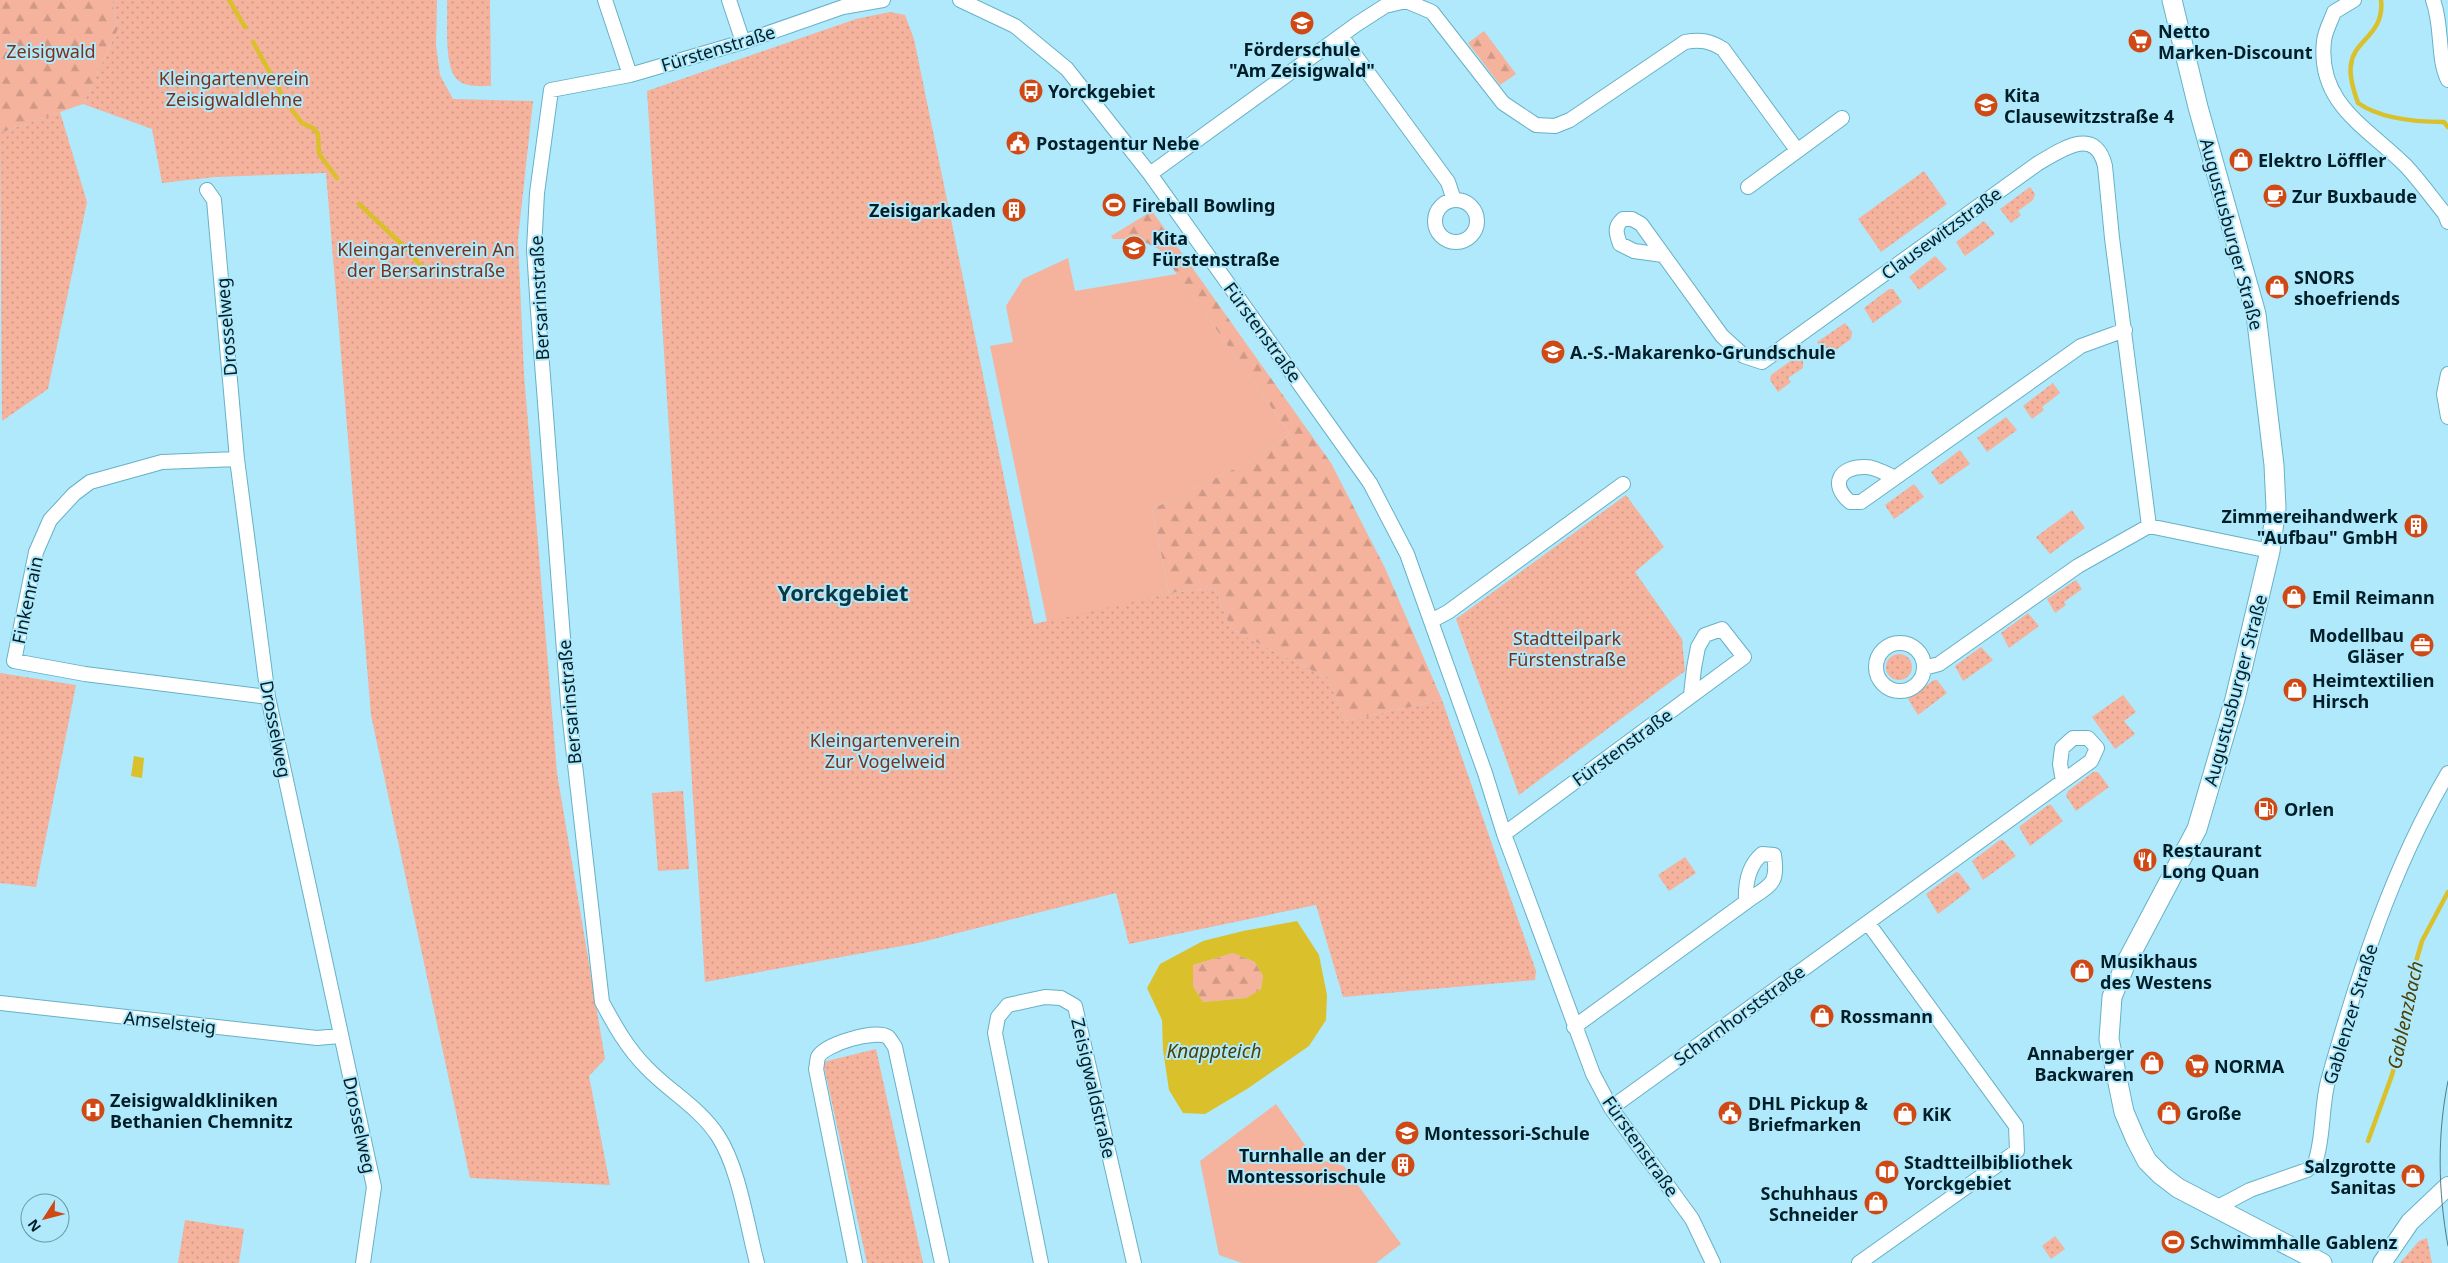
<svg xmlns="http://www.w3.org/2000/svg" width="2448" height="1263" font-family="'Noto Sans',sans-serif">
  <defs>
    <pattern id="green-dots" width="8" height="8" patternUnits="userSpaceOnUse" patternTransform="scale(1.25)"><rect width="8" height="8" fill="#f5b29c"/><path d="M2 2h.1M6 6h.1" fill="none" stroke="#d09986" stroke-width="1.8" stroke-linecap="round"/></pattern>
    <pattern id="forest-firs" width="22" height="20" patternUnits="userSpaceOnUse" patternTransform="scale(1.25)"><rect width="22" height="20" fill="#f5b29c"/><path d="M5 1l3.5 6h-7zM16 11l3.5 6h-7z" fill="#d09986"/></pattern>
  </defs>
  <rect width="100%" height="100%" fill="#afe9fb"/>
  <path fill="url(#green-dots)" d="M112,0H437L436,45L440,75L453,99L533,101L518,239L524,374L557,773L605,1059L589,1076L610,1185L470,1178L371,715L326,173L215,177L162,183L152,129L83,104L118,29Z
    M447,0H490L491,86C480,86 463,88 455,77C444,61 448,19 447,0Z
    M890,12L905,15L914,39L1034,624L1169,593L1215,588L1231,629L1329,679L1345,721L1442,700L1536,971L1535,980L1343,997L1316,905L1129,944L1116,893L918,943L705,982L647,91L856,19Z
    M60,112L87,202L48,389L2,421L0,133Z
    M1924,171L1947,204L1881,252L1858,219Z
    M2030,187L2035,194L2033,200L2018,211L2021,215L2011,223L2000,209Z
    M1984,221L1995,234L1965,256L1956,242Z
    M1935,256L1947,269L1919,290L1909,277Z
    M1889,289H1893L1902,302L1873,323L1864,308Z
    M1845,323L1852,332L1851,339L1826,357L1817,342Z
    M1800,354L1803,359V368L1788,378L1791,382L1778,392L1770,380L1771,375Z
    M2053,383L2060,393L2042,407L2044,410L2032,419L2023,406Z
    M2006,417L2017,430L1987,452L1977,438Z
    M1960,450L1970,464L1940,485L1931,472Z
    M1914,484L1924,497L1894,519L1885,505Z
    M1626,495L1664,547L1635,572L1682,639L1685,671L1519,795L1456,619Z
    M2072,510L2085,528L2050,554L2036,537Z
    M2076,580L2082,589L2064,602L2066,605L2055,613L2047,599Z
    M2028,613L2039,626L2009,648L2001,633Z
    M1981,647L1993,660L1963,681L1955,666Z
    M1886 667a13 13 0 1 1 26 0a13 13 0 1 1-26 0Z
    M0,673L76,685L36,887L0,883Z
    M1934,680H1937L1947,693L1918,715L1908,699Z
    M2123,695L2136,712L2124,721L2135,734L2115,749L2092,717Z
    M2093,772H2098L2109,787L2076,811L2066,796L2068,791Z
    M683,791L689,869L658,871L652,793Z
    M2048,805H2051L2063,821L2030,846L2019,827Z
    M2000,840H2003L2016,856L1983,880L1972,861Z
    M1685,857L1696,873L1669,891L1658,875Z
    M1956,872L1959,873L1971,889L1938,914L1926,894Z
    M876,1049L923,1263H867L823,1062Z
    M185,1220L244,1229L239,1263H178Z
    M2055,1236L2065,1249L2051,1259L2042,1246Z
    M2427,1238L2432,1263H2400L2419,1241Z"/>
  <path fill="url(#forest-firs)" d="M0,0H112L118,29L83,104L0,133Z
    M1484,31L1516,74L1500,85L1468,43Z
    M1152,211L1331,463L1385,568L1442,700L1345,721L1329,679L1231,629L1215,588L1169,593L1152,509L1252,460L1290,434L1160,250L1139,239H1113L1111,236Z
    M1233,953L1255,962L1263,976L1261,989L1246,998L1203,1002L1193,986V965Z"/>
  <path fill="#f5b29c" d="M1068,258L1075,291L1177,274L1290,434L1252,460L1152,509L1169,593L1047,622L990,346L1013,342L1006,306L1023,279Z
    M1276,1104L1314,1158L1344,1166L1401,1244L1376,1263H1242L1219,1255L1200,1161Z"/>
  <path fill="#dac02b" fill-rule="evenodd" d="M134,756L144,758L142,778L131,776Z
    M1297,921L1319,955L1327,995L1326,1020L1309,1046L1247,1089L1205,1114L1183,1113L1169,1090L1163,1050L1162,1020L1147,988L1160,964L1203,941L1243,931ZM1233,953L1255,962L1263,976L1261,989L1246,998L1203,1002L1193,986V965Z"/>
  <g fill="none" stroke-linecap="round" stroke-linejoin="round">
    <path stroke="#dac02b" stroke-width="4.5" d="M229,0L245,27
      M2381,0C2385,35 2353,40 2351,65C2349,76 2354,92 2358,103C2381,119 2416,122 2444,122L2448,127
      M253,42L284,98
      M292,110L302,123L313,128L318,134L319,154L337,178
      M359,204L411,253L419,264L432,271
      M2368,1141L2392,1075L2404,1030L2411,979L2422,941L2448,892"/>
    <defs>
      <path id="minor" d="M605,0L630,75
        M729,0L743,42
        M960,0L1015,26L1067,69L1150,174L1370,483L1407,554L1485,773L1504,834L1593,1074L1611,1108L1692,1219L1713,1263
        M2354,0L2334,12C2331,21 2325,31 2324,41C2317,104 2367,127 2406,166C2420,181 2432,198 2445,214L2448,222
        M2433,0C2443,27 2437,58 2448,80
        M1341,36L1448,182L1454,200
        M1150,174L1357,24L1385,6L1406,1L1432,12L1503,103L1536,125L1555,126L1570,120L1685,42C1701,39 1710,41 1723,49L1797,150
        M1748,187L1842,118
        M207,190L214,200L237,459L268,697L374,1187L363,1263
        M1435 221a21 21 0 1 1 42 0a21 21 0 1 1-42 0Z
        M1663,255L1634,251L1620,244C1616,233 1614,227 1623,219H1632L1641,224L1722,336L1744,356L1762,362L2037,164C2061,150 2095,125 2105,166L2112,238L2149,526
        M2448,374L2444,394L2448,417
        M237,459L162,462L90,482L74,494L50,520L36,552L14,661L85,674L268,697
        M1895,478C1887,474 1875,467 1866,467C1840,466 1829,484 1850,502H1861L2081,346L2125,330
        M1431,621L1448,612L1623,484
        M1876 667a24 24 0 1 1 48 0a24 24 0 1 1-48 0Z
        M1924,668L1939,664L2078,566L2149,526L2270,551
        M1504,834L1744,657L1722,629L1705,635L1698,647L1694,668L1691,695
        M0,1003L317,1038L340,1036
        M1574,1027L1746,902C1769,885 1779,886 1774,855L1762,854C1748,866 1745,883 1746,902
        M1611,1108L2091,761L2097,748L2088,738H2073L2062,748L2060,764L2063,781
        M2218,1207L2250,1190L2307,1170L2315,1163C2324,1137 2321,1107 2328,1081C2358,974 2392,868 2448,773
        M757,1263C747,1225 739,1168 718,1136C699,1107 670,1092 647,1068C627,1048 615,1026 602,1002L568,703L538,311L534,249L537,193L551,90L630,75L743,42L843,7L883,0
        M855,1263L816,1069C817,1066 817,1060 818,1057C825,1044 875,1029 888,1037C890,1039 893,1044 895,1047L942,1263
        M1041,1263L995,1033L998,1017L1008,1005L1045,997L1061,998L1075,1006L1134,1263
        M1859,1263L2017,1151L2016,1126L1868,923"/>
      <path id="tertiary" d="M2382,1263L2410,1222L2448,1186"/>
      <path id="secondary" d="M2172,0L2198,107L2256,314L2274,465L2276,508L2270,551L2235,699L2197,829L2125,965L2112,997L2109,1039L2124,1112L2136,1140L2147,1161L2161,1175L2178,1188L2322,1263"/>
    </defs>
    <use href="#minor" stroke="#67b1c6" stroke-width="16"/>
    <use href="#tertiary" stroke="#67b1c6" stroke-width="20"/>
    <use href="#secondary" stroke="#67b1c6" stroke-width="21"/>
    <use href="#minor" stroke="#fff" stroke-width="14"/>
    <use href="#tertiary" stroke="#fff" stroke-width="18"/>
    <use href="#secondary" stroke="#fff" stroke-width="19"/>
    <path stroke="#517c89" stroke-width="1" d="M2448,1081C2437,1135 2438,1191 2448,1246"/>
  </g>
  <defs>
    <symbol id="school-disc" viewBox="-11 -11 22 22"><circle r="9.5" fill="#d04915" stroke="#afe9fb"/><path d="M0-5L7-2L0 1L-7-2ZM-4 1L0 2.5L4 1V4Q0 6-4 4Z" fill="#fff"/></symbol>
    <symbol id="supermarket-disc" viewBox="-11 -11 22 22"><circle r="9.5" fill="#d04915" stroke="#afe9fb"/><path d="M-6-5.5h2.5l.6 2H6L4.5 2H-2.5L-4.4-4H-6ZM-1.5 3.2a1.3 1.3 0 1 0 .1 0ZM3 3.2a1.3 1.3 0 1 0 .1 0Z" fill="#fff"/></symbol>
    <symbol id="bus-disc" viewBox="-11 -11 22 22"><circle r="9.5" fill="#d04915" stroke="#afe9fb"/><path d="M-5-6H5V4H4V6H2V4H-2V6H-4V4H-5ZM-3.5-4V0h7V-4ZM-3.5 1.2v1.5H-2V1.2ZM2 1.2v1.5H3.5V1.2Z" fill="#fff"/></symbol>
    <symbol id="civic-disc" viewBox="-11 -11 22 22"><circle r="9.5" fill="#d04915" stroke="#afe9fb"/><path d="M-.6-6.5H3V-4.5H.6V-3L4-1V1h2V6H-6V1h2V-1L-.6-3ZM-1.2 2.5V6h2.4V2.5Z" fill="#fff"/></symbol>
    <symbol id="shop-disc" viewBox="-11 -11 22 22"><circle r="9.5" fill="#d04915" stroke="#afe9fb"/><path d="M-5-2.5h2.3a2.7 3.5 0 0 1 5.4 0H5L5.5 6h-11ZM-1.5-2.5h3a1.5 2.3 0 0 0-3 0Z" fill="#fff"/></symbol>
    <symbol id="cafe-disc" viewBox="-11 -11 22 22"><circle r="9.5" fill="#d04915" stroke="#afe9fb"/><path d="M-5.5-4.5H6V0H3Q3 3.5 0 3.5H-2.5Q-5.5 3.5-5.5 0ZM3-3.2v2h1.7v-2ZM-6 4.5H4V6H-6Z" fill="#fff"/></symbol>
    <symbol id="stadium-disc" viewBox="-11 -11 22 22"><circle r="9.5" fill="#d04915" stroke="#afe9fb"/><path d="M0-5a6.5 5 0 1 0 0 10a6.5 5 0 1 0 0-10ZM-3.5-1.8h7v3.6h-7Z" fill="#fff"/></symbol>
    <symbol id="building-disc" viewBox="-11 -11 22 22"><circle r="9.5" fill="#d04915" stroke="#afe9fb"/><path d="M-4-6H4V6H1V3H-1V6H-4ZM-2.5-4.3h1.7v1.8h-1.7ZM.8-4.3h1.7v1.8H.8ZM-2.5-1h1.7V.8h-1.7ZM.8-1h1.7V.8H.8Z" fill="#fff"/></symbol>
    <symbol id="office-disc" viewBox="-11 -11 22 22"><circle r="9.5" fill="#d04915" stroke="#afe9fb"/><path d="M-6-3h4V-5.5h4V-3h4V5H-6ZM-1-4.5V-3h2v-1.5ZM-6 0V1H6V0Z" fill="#fff"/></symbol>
    <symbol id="fuel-disc" viewBox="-11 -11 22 22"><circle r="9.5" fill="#d04915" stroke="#afe9fb"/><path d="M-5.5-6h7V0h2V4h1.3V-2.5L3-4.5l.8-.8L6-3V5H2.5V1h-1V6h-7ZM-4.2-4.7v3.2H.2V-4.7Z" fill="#fff"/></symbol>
    <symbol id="restaurant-disc" viewBox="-11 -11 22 22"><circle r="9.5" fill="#d04915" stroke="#afe9fb"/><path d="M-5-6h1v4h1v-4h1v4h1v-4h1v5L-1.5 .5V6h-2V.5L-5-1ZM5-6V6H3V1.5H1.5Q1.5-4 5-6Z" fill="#fff"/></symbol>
    <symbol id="hospital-disc" viewBox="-11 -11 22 22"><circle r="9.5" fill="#d04915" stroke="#afe9fb"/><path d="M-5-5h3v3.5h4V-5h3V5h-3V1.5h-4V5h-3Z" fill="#fff"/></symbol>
    <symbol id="library-disc" viewBox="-11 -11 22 22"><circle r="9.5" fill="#d04915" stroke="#afe9fb"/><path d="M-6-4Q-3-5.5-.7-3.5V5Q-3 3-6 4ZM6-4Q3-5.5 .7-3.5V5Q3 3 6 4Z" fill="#fff"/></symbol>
  </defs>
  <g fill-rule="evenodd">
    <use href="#school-disc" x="1288" y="9" width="28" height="28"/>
    <use href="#supermarket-disc" x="2126" y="27" width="28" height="28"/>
    <use href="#bus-disc" x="1017" y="77" width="28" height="28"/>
    <use href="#school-disc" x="1972" y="91" width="28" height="28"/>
    <use href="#civic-disc" x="1004" y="129" width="28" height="28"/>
    <use href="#shop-disc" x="2227" y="146" width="28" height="28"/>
    <use href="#cafe-disc" x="2261" y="182" width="28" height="28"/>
    <use href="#stadium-disc" x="1100" y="191" width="28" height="28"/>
    <use href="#building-disc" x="1000" y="196" width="28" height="28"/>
    <use href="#school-disc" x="1120" y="234" width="28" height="28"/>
    <use href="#shop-disc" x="2263" y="273" width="28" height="28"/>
    <use href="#school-disc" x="1539" y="338" width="28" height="28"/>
    <use href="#building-disc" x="2402" y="512" width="28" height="28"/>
    <use href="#shop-disc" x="2280" y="583" width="28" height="28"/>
    <use href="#office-disc" x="2408" y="631" width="28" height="28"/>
    <use href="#shop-disc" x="2281" y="676" width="28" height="28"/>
    <use href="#fuel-disc" x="2252" y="795" width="28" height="28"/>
    <use href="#restaurant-disc" x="2131" y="846" width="28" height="28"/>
    <use href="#shop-disc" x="2068" y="957" width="28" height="28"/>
    <use href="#shop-disc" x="1808" y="1002" width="28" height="28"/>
    <use href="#shop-disc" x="2138" y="1049" width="28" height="28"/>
    <use href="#supermarket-disc" x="2183" y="1052" width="28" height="28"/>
    <use href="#hospital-disc" x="79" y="1096" width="28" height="28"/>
    <use href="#civic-disc" x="1716" y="1099" width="28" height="28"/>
    <use href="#shop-disc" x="2155" y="1099" width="28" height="28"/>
    <use href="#shop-disc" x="1891" y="1100" width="28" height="28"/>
    <use href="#school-disc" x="1393" y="1119" width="28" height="28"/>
    <use href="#building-disc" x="1389" y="1151" width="28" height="28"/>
    <use href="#library-disc" x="1873" y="1158" width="28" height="28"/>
    <use href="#shop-disc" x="2399" y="1162" width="28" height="28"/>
    <use href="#shop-disc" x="1862" y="1189" width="28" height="28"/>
    <use href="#stadium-disc" x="2159" y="1228" width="28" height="28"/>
  </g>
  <g text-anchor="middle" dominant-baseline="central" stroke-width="4" stroke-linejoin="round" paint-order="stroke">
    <g font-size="18" font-weight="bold" fill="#001e27" stroke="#afe9fb" text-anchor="start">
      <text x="2158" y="31">Netto<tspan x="2158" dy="21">Marken-Discount</tspan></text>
      <text x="1302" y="49" text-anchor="middle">Förderschule<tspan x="1302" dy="21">"Am Zeisigwald"</tspan></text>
      <text x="1048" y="91">Yorckgebiet</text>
      <text x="2004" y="95">Kita<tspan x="2004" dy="21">Clausewitzstraße 4</tspan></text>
      <text x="1036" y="143">Postagentur Nebe</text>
      <text x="2258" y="160">Elektro Löffler</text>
      <text x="2292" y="196">Zur Buxbaude</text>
      <text x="1132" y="205">Fireball Bowling</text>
      <text x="996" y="210" text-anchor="end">Zeisigarkaden</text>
      <text x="1152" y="238">Kita<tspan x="1152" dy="21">Fürstenstraße</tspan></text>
      <text x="2294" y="277">SNORS<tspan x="2294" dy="21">shoefriends</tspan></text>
      <text x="1570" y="352">A.-S.-Makarenko-Grundschule</text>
      <text x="2398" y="516" text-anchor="end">Zimmereihandwerk<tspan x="2398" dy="21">"Aufbau" GmbH</tspan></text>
      <text x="2312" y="597">Emil Reimann</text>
      <text x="2404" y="635" text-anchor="end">Modellbau<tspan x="2404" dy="21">Gläser</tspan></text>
      <text x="2312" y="680">Heimtextilien<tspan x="2312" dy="21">Hirsch</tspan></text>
      <text x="2284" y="809">Orlen</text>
      <text x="2162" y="850">Restaurant<tspan x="2162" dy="21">Long Quan</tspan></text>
      <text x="2100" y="961">Musikhaus<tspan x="2100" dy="21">des Westens</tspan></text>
      <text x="1840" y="1016">Rossmann</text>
      <text x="2134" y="1053" text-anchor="end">Annaberger<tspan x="2134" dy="21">Backwaren</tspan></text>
      <text x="2214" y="1066">NORMA</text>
      <text x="110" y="1100">Zeisigwaldkliniken<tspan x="110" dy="21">Bethanien Chemnitz</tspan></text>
      <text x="1748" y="1103">DHL Pickup &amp;<tspan x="1748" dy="21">Briefmarken</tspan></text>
      <text x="2186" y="1113">Große</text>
      <text x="1922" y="1114">KiK</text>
      <text x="1424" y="1133">Montessori-Schule</text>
      <text x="1386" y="1155" text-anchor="end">Turnhalle an der<tspan x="1386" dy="21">Montessorischule</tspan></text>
      <text x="1904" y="1162">Stadtteilbibliothek<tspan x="1904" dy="21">Yorckgebiet</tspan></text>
      <text x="2396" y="1166" text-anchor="end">Salzgrotte<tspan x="2396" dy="21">Sanitas</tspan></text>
      <text x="1858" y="1193" text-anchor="end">Schuhhaus<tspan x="1858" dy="21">Schneider</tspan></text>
      <text x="2190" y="1242">Schwimmhalle Gablenz</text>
    </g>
    <g font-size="18" fill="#001e27" stroke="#afe9fb">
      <text transform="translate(718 48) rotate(-17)">Fürstenstraße</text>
      <text transform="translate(1941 233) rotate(-36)">Clausewitzstraße</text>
      <text transform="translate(2232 234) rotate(75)">Augustusburger Straße</text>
      <text transform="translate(539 298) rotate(-93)">Bersarinstraße</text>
      <text transform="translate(226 327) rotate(-95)">Drosselweg</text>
      <text transform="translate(1263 332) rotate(54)">Fürstenstraße</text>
      <text transform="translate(27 600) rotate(-78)">Finkenrain</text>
      <text transform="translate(2235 690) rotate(-75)">Augustusburger Straße</text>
      <text transform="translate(569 702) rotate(-95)">Bersarinstraße</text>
      <text transform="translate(276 729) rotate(79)">Drosselweg</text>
      <text transform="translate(1622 747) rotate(-36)">Fürstenstraße</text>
      <text transform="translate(2350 1014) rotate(-73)">Gablenzer Straße</text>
      <text transform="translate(1739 1015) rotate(-36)">Scharnhorststraße</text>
      <text transform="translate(170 1022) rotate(6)">Amselsteig</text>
      <text transform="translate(1094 1088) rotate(77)">Zeisigwaldstraße</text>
      <text transform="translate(360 1125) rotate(78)">Drosselweg</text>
      <text transform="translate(1641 1146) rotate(55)">Fürstenstraße</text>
    </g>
    <g font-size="18" fill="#7c3017" stroke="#afe9fb">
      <text x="51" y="51">Zeisigwald</text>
      <text x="234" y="78">Kleingartenverein<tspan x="234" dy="21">Zeisigwaldlehne</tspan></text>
      <text x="426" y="249">Kleingartenverein An<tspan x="426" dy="21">der Bersarinstraße</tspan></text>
      <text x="1567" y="638">Stadtteilpark<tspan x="1567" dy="21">Fürstenstraße</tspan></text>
      <text x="885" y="740">Kleingartenverein<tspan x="885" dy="21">Zur Vogelweid</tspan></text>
    </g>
    <g font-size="19" font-style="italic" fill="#4c4106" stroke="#afe9fb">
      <text transform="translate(2405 1015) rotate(-78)">Gablenzbach</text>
      <text x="1214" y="1051">Knappteich</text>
    </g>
    <g font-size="22" font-weight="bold" fill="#0d3641" stroke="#afe9fb">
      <text x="843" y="592">Yorckgebiet</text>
    </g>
  </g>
  <g transform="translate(45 1218) rotate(234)"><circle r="24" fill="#afe9fb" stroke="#6998a6"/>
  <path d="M0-4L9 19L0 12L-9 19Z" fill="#d04915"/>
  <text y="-8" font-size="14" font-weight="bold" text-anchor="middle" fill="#001e27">N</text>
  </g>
</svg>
